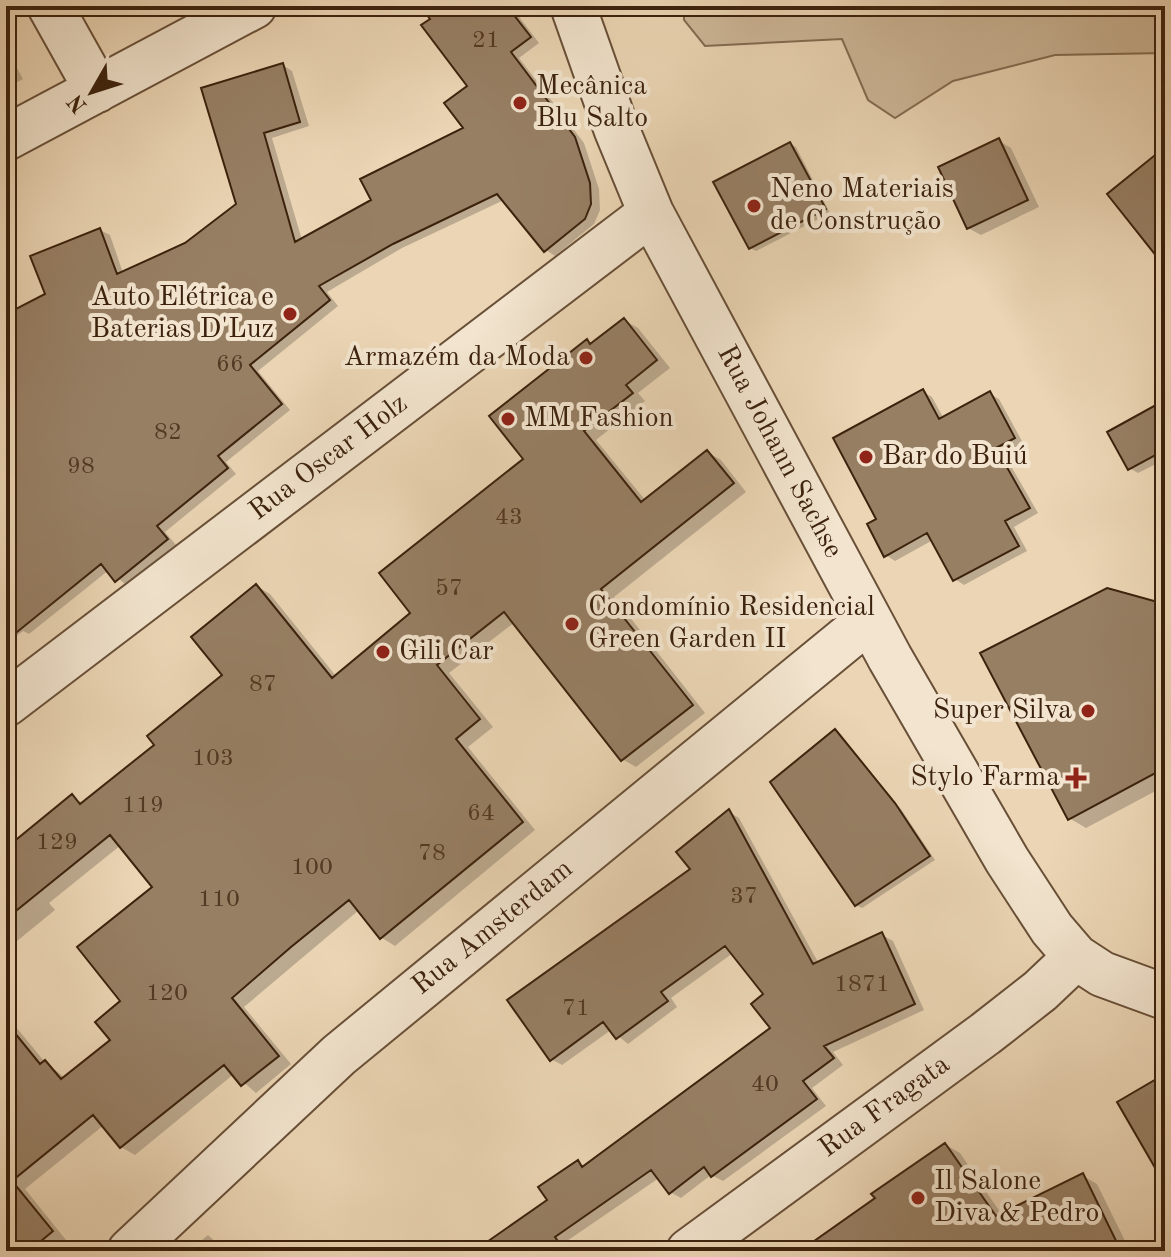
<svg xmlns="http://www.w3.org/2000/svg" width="1171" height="1257" font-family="'Old Standard TT',serif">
  <rect width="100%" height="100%" fill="#ebd5b4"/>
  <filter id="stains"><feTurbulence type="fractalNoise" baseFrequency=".0025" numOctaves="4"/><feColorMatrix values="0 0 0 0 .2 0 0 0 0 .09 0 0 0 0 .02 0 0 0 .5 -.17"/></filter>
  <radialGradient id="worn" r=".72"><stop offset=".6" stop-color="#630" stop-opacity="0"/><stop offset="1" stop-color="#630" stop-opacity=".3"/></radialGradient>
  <path fill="#cdb798" stroke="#846c52" stroke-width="2" d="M684,6H1165V53L1055,55L953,81L895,118L868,100L842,39L705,46L684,20Z"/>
  <path fill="#0003" d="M110,6H127L118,11Z
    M177,6H193L185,10Z
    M423,6H511L539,43L519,58L584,143L599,189L600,210L594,224L555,256L546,250L504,200L402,248L327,292L338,306L258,371L290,410L226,462L236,474L165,532L176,545L126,585L109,570L29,634L23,631L6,644V316L48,295L100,230L110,235L123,273L186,245L238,205L283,65L292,71L309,126L272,138L302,240L373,201L466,129L470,86Z
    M6,48L23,79L6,88Z
    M999,141L1011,148L1039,207L981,235L968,228Z
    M790,144L796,147L830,213L756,251L750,248Z
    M624,320L638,328L670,368L638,393L645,401L596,440L646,501L707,452L721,460L746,492L614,597L705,713L636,767L622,759L515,622L449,673L493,727L468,747L535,830L395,946L382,938L359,910L244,1007L291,1064L256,1093L234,1074L135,1155L121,1147L104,1125L25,1189L66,1240L51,1251H6V1015L44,1061L65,1078L112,1040L155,887L121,845L49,903L55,910L6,950V850L72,797L84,804L156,745L224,676L256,586L270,594L336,676L413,613L526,460L587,342L593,345Z
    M923,392L932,397L944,419L990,394L999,399L1023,443L1004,454L1038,513L1014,527L1027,551L964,585L955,579L933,540L895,561L886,555L879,520Z
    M1165,403V480L1156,464L1138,473L1129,468Z
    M1165,607V786L1086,828L1069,818Z
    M835,732L901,809L935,860L862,908L856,905Z
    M729,812L739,818L819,964L882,935L893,941L924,1010L833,1052L843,1065L812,1088L826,1106L723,1181L711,1175L681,1198L670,1192L659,1178L564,1243L570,1251H477L550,1201L578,1162L586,1167L773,1029L766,994L733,953L671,998L677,1007L628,1044L611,1030L562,1065L551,1059L693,870Z
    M946,1145L960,1153L1002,1215L1083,1176L1097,1184L1130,1251H826Z
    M208,1235L225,1251H189Z"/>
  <path fill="#977f64" stroke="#3c220d" stroke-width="2" d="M420,6H507L531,37L511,52L575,137L590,183L591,204L585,219L544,252L497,194L393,244L319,286L330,300L250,365L282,404L218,456L228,468L157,526L168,539L115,582L101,564L6,641V314L45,294L30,256L100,228L117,274L185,243L236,204L201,88L283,63L300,122L264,133L295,242L371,200L360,179L463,128L444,103L467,86L421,25L430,19Z
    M999,138L1028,200L967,229L938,167Z
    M790,142L826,209L749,249L713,182Z
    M1165,147V267L1107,194Z
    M624,318L657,360L626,385L633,393L584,431L641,502L707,450L734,483L601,589L693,705L621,761L504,612L437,665L480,719L456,739L523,822L380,939L349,900L291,947L232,998L279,1056L241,1086L224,1065L120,1148L93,1115L12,1181L53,1231L29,1251H6V1022L40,1064L45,1060L61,1079L110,1040L95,1022L120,1001L77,947L152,887L110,835L6,919V848L72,794L80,804L154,745L147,736L222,675L191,637L256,584L332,678L410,613L379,573L523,459L489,416L587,339L590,344Z
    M923,389L939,419L990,391L1015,438L996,448L1030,508L1005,521L1019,546L953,581L927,533L884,557L867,524L876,519L833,438Z
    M1165,400V450L1128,470L1107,432Z
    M1107,588L1165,604V768L1068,820L980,653Z
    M835,729L895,803L930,856L855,906L770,782Z
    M729,809L813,964L882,932L915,1004L824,1046L834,1058L803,1081L817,1099L711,1177L704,1167L669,1194L651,1170L555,1237L565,1251H474L547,1200L538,1187L578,1160L582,1167L770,1028L751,1004L763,994L725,946L661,992L668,1001L616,1039L603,1022L550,1061L507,1000L690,869L676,852Z
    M1165,1074V1185L1117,1102Z
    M945,1143L996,1216L1083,1173L1121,1251H800L875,1198L871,1194Z"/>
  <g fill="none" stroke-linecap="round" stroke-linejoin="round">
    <defs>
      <path id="minor" d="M50,6L97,90
        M573,6L616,128L651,213L890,658L1007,860L1052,929L1076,957L1102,974L1165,997
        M6,138L254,6
        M6,704L651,213
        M130,1251L339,1055L869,620
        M689,1251L985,1034L1040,991L1076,957"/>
    </defs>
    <use href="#minor" stroke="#684f37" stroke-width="48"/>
    <use href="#minor" stroke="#f2e4ce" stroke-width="44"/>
  </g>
  <g fill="#8f2418" stroke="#f2e4ce" stroke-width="3">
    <circle cx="520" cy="103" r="8"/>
    <circle cx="754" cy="206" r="8"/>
    <circle cx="290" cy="314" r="8"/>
    <circle cx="586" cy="358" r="8"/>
    <circle cx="508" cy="419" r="8"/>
    <circle cx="866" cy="457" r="8"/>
    <circle cx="572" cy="624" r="8"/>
    <circle cx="383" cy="652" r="8"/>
    <circle cx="1088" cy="711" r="8"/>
    <path d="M1072 766h8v8h8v8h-8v8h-8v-8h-8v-8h8z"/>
    <circle cx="918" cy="1198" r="8"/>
  </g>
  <g text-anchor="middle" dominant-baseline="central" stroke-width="8" stroke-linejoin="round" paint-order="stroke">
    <g font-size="24" fill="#533923">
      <text x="486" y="41">21</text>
      <text x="230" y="365">66</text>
      <text x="168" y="433">82</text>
      <text x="81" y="467">98</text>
      <text x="509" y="518">43</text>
      <text x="449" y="589">57</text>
      <text x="263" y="685">87</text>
      <text x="213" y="759">103</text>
      <text x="143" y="806">119</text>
      <text x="481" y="814">64</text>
      <text x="57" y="843">129</text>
      <text x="432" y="854">78</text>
      <text x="312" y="868">100</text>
      <text x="744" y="897">37</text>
      <text x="219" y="900">110</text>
      <text x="862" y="985">1871</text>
      <text x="167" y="994">120</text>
      <text x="576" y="1009">71</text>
      <text x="765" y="1085">40</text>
    </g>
    <g font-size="28" fill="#3c220d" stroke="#f2e4ce" text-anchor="start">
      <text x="536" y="87">Mecânica<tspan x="536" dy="32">Blu Salto</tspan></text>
      <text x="770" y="190">Neno Materiais<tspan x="770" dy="32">de Construção</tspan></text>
      <text x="274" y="298" text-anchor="end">Auto Elétrica e<tspan x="274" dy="32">Baterias D'Luz</tspan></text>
      <text x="570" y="358" text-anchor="end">Armazém da Moda</text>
      <text x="524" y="419">MM Fashion</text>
      <text x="882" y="457">Bar do Buiú</text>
      <text x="588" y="608">Condomínio Residencial<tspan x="588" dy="32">Green Garden II</tspan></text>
      <text x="399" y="652">Gili Car</text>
      <text x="1072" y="711" text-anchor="end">Super Silva</text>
      <text x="1060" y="778" text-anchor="end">Stylo Farma</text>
      <text x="934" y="1182">Il Salone<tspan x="934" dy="32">Diva &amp; Pedro</tspan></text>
    </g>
    <g font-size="28" fill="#3c220d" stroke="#f2e4ce">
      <text transform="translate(779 452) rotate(62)">Rua Johann Sachse</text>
      <text transform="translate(329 458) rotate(-37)">Rua Oscar Holz</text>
      <text transform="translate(493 928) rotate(-39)">Rua Amsterdam</text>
      <text transform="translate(885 1107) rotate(-36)">Rua Fragata</text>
    </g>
  </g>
  <rect width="1171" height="1257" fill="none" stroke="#ebd5b4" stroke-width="32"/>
  <rect x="8" y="8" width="1155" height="1241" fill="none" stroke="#3c220d" stroke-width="4"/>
  <rect x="16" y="16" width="1139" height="1225" fill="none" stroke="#3c220d" stroke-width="2"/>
  <g transform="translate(92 92) rotate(231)" stroke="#f2e4ce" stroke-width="6" paint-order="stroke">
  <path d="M0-6L14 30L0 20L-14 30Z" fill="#3c220d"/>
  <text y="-12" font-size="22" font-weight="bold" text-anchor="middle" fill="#3c220d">N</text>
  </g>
  <rect width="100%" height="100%" filter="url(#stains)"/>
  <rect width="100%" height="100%" fill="url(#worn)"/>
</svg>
